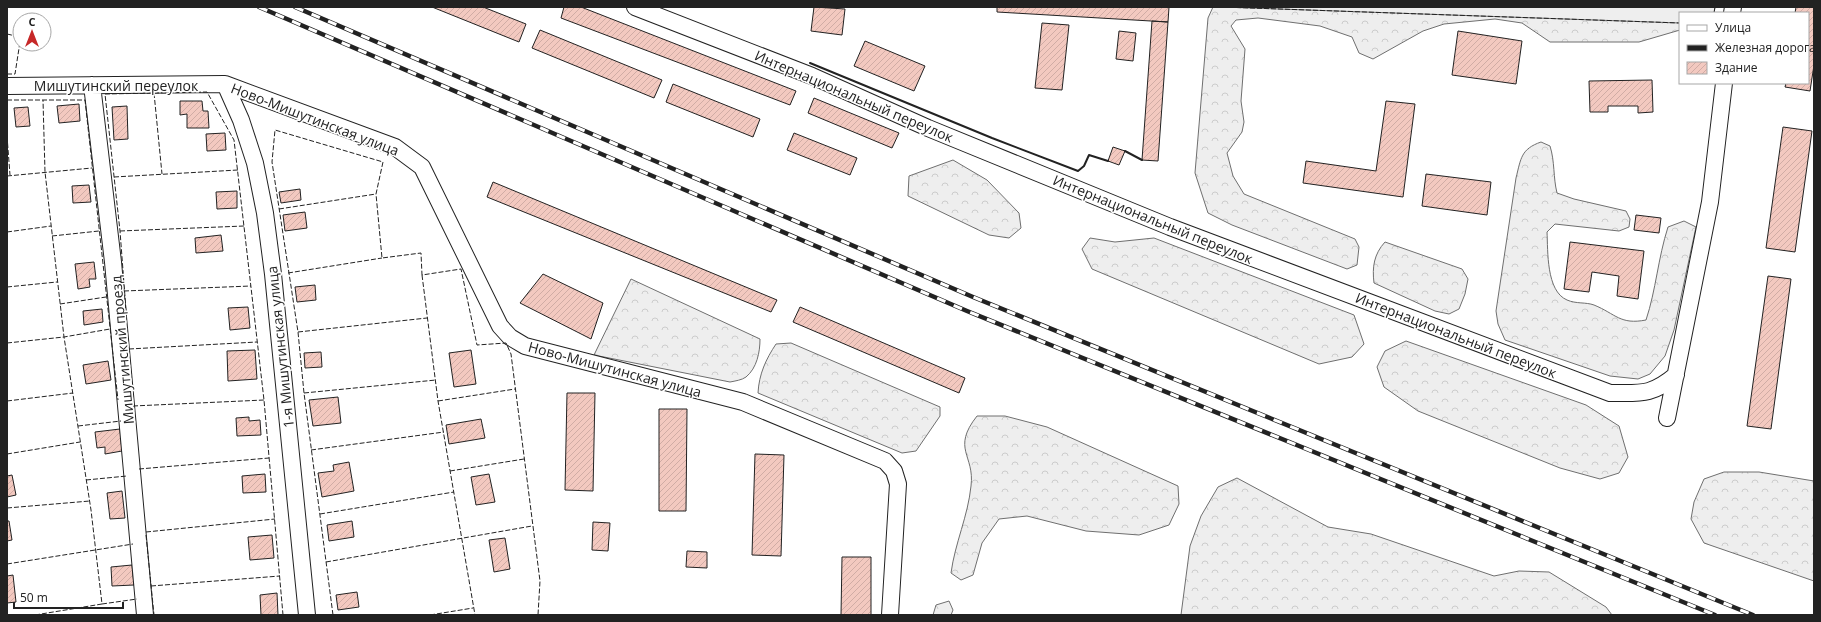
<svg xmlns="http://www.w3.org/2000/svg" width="1821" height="622" font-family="'Open Sans',sans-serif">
  <defs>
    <pattern id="forest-crowns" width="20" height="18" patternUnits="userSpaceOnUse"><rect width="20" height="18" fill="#eee"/><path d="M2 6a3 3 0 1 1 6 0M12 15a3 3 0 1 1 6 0" fill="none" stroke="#ccc"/></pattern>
    <pattern id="building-hatch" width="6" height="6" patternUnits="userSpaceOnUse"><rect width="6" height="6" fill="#f3c9c0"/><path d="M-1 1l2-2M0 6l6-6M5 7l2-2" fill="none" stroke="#d0aca5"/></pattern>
  </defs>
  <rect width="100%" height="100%" fill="#fff"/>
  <path fill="url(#forest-crowns)" stroke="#6f6f6f" d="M1213,7H1402L1680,13V30L1639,42H1550L1522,23L1495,19L1444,24L1423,31L1373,59L1359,53L1352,37L1320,26L1258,18L1236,20L1231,26L1245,49L1241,101L1244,122L1242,132L1227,153L1233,176L1244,194L1355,239L1359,247L1357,265L1347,269L1232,225L1208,213L1195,173L1208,18Z
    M1541,142L1550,146C1555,162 1553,177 1557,193L1574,199L1626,211L1630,219L1629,227L1619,231L1555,224L1547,232C1548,251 1546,291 1567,300C1576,304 1586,302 1594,305C1616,314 1620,325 1646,320C1656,290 1658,258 1668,227L1684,221L1696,227L1674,330L1665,356L1650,374L1638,379L1610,376L1505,340L1498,324L1496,311L1516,178C1521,158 1521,149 1541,142Z
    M953,160L987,180L1019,213L1021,228L1009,238L989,235L908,196L909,176Z
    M1090,238L1115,242L1154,238L1354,315L1364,344L1352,357L1319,364L1092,269L1082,249Z
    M1385,242L1462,269L1468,279L1465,294L1459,309L1449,314L1435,311L1374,283C1372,267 1374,254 1385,242Z
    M631,279L760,339C760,352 757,368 746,377C742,380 735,381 730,382L594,355Z
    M1406,341L1586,405L1619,426L1628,457L1619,473L1600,479L1560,468L1418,411L1384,387L1377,367L1385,351Z
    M791,343L940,407V416L916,451L902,453L758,393C759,374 766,359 776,344Z
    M977,416H1005L1047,427L1178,486L1179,504L1169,525L1139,535L1086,531L1027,516L999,519L982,543L973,575L961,580L951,573C955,543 968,516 971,486C975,455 951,449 977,416Z
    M1724,472H1759L1814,481V581L1704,543L1691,519L1694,502L1704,479Z
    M1237,478L1328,527L1371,534L1494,576L1519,571L1549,572L1606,607L1612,615H1181L1190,546L1201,516L1218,487Z
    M949,601L953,610L951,615H933L936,605Z"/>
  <path fill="#eee" stroke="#6f6f6f" d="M1222,7H1715L1714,13H1680V23Z"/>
  <path fill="url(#building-hatch)" stroke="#222" d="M432,7H483L526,24L519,42Z
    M564,7H581L796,91L790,105L561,18Z
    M814,7L845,9L842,35L811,31Z
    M997,7H1169L1168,22L997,12Z
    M1796,7H1814V65L1810,91L1785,87L1786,83H1808V13H1795Z
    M1152,21L1168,22L1158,161L1142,160Z
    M1042,23L1069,25L1062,90L1035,88Z
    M540,30L662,80L654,98L532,48Z
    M1119,31L1136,33L1133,61L1116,59Z
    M1458,31L1522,41L1516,84L1452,75Z
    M865,41L925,66L914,91L854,66Z
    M1652,80L1653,112L1638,113V106H1608V112H1590L1589,81Z
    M673,84L760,119L753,137L666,102Z
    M814,98L899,133L892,148L808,113Z
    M180,101H202L203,111H208L209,128H187V114L180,115Z
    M1386,101L1415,104L1403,197L1303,183L1306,161L1376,171Z
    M79,104L80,121L59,123L57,106Z
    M127,106L128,139L114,140L112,107Z
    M28,107L30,126L16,127L14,108Z
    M1783,127L1812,131L1795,252L1766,248Z
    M225,133L226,150L207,151L206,134Z
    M794,133L857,158L850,175L787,150Z
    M1113,147L1125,151L1119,165L1108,161Z
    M1426,174L1491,182L1487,215L1422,206Z
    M493,182L777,300L771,312L487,197Z
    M89,185L91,202L73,203L72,186Z
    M300,189L301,200L281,203L279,192Z
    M237,191V208L217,209L216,192Z
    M305,212L307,228L285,231L283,215Z
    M1636,215L1661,218L1659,233L1634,230Z
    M221,235L223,251L196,253L195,238Z
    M1570,242L1644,251L1638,299L1617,296L1619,276L1592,272L1589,292L1564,289Z
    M94,262L96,279H89L90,287L78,289L75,264Z
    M543,274L603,303L591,339L520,303Z
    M1768,276L1791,279L1771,429L1747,426Z
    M315,285L316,300L297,302L295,287Z
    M248,307L250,328L230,330L228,308Z
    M800,307L965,378L959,393L793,322Z
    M102,309L103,322L84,325L83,311Z
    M255,350L257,379L228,381L227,351Z
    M471,350L476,384L454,387L449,353Z
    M321,352L322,367L305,368L304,353Z
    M108,361L111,380L86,384L83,365Z
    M567,393H595L593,491L565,490Z
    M338,397L341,423L313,426L309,400Z
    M659,409H687L686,511H659Z
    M249,417V421L260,420L261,435L237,436L236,418Z
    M481,419L485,438L449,444L446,425Z
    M120,429L122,451L105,454V447L97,448L95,432Z
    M755,454L784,455L781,556L752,555Z
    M349,462L354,491L322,497L318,473L334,471L333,465Z
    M265,474L266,492L243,493L242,476Z
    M489,474L495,502L476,505L471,477Z
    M12,475L16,495L7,497V476Z
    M122,491L125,518L110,519L107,493Z
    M7,521H9L12,540L7,541Z
    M352,521L354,537L329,541L327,525Z
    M593,522L610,523L608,551L592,550Z
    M272,535L274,558L250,560L248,537Z
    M505,538L510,569L494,572L489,540Z
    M687,551L707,552V568L686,567Z
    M842,557H871V615H841Z
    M132,565L134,585L112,586L111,567Z
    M13,575L16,602L7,603V576Z
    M357,592L359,607L338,610L336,595Z
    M277,593L278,615H261L260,595Z"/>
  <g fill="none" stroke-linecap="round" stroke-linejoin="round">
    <defs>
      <path id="minor" d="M635,7L812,76L928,128L1170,227L1610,393C1641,393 1651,396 1676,375
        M1732,13L1733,7
        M225,84L241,120L255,163L265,213L273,274L307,615
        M92,85L113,262L145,615
        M7,86L225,84L395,147L422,167L500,326L510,337L525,346L743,402L885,461L894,471L898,484L890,615
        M1667,418L1710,202L1724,83"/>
    </defs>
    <use href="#minor" stroke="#222" stroke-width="18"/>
    <use href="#minor" stroke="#fff" stroke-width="16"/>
    <defs>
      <path id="rail" d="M259,7L967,311L1715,615
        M295,7L973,297L1753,615"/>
    </defs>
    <use href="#rail" stroke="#222" stroke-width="4.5"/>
    <use href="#rail" stroke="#fff" stroke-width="3" stroke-dasharray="9" stroke-linecap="butt"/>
    <path stroke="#222" stroke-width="1" stroke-dasharray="5 2" stroke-linecap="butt" d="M1222,7L1680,23
      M1714,13L1715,7
      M7,34L20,37
      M7,74H15L20,42
      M154,93L162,174
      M7,100H85L118,400
      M7,136L10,175
      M7,176L92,168
      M114,177L238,170
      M279,209L376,194
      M120,231L244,226
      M7,232L51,226
      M52,236L99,231
      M288,273L382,258
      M422,275L438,401L475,615
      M7,287L57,282
      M124,291L251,286
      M60,304L106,297
      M126,310L120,231L105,94L207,92L234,140L264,400L283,615
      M298,332L427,318
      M7,343L64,337L110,329
      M129,349L257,342
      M304,393L436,380
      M7,401L73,393
      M438,401L515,389
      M133,406L264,400
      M78,426L121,421
      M311,450L444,432
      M7,454L80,442
      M139,469L269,458
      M450,471L524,459
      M86,480L127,476
      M7,508L90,501
      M320,514L454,492
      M146,532L275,519
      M146,535L154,615
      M326,562L532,526
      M7,564L133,544
      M151,586L280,576
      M102,604L137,599
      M35,615L102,604L91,510L64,337L45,172L43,100
      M333,615L304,393L298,332L272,162L275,130L383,162L376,194L382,258L421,253L422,275L461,269L477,345L506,343L511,354L540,581L538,615
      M430,615L473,608"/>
    <path stroke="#222" stroke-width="2" d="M810,63L992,138L1078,171L1084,166L1089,155L1108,161
      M1125,151L1142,160"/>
  </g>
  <g text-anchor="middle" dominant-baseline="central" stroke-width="3" stroke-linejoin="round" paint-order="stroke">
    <g font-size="14" fill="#222" stroke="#fff">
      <text x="116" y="85">Мишутинский переулок</text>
      <text transform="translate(854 96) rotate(23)">Интернациональный переулок</text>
      <text transform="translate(315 119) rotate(21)">Ново-Мишутинская улица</text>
      <text transform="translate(1153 219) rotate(22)">Интернациональный переулок</text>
      <text transform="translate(1456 335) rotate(21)">Интернациональный переулок</text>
      <text transform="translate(280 347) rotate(-96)">1-я Мишутинская улица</text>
      <text transform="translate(122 350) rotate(-95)">Мишутинский проезд</text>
      <text transform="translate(615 369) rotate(15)">Ново-Мишутинская улица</text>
    </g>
  </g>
  <rect width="1821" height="622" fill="none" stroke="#222222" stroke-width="16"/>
  <rect x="1679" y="12" width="130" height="72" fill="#ffffff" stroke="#a7a7a7"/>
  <rect x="1687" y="25" width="20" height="6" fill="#ffffff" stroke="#a7a7a7"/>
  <text x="1715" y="32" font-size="12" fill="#222222">Улица</text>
  <rect x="1687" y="45" width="20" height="6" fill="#222222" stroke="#a7a7a7"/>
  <text x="1715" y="52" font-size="12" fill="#222222">Железная дорога</text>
  <rect x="1687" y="62" width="20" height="12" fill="url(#building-hatch)" stroke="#a7a7a7"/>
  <text x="1715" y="72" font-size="12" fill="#222222">Здание</text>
  <g transform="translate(32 32)"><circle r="19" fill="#ffffff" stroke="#a7a7a7"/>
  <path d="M0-3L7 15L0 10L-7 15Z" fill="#c62828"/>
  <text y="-6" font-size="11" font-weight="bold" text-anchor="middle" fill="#222222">С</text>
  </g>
  <path d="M14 602v6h109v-6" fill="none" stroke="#222222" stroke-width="2"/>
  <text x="20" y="602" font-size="12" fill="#222222" stroke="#ffffff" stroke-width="3" paint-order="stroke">50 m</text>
</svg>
